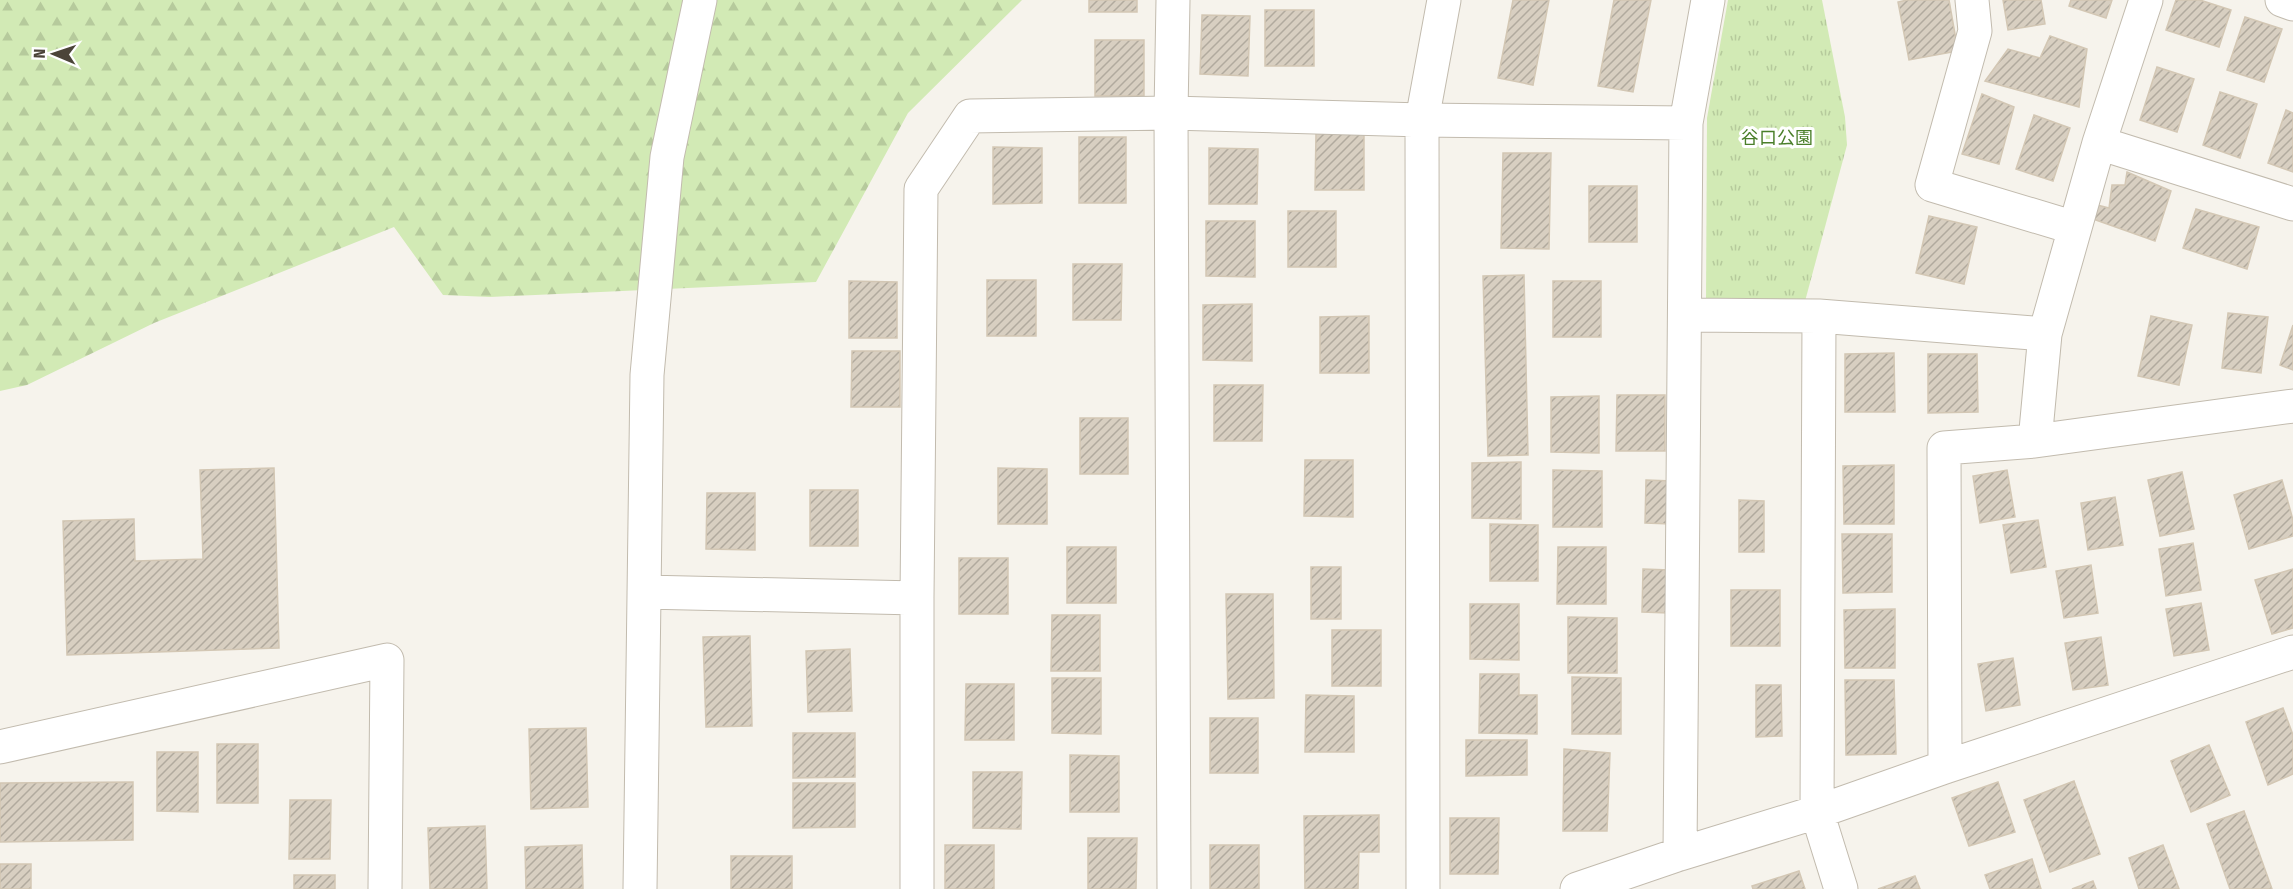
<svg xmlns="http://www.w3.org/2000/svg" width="2293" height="889" font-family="'Fira Sans Condensed','Noto Sans JP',sans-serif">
  <defs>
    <pattern id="forest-firs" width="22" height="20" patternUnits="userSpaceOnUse" patternTransform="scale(1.5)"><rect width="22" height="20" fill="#d2eab5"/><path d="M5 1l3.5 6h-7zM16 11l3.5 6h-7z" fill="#b6ca9c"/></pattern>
    <pattern id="park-tufts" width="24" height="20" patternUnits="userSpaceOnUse" patternTransform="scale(1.5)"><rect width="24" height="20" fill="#d2eab5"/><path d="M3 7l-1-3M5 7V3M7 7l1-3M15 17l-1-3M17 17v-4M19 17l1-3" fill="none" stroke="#b6ca9c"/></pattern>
    <pattern id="building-hatch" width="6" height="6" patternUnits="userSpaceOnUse" patternTransform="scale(1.5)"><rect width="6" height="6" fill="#d8cfc1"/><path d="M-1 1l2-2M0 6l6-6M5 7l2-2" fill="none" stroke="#b1aa9e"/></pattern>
  </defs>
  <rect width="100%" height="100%" fill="#f6f3ec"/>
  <path fill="url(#forest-firs)" d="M0,0H1022L908,113L816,282L490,297L443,295L394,227L154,323L27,385L0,391Z"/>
  <path fill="url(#park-tufts)" d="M1728,0H1822L1845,117L1847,145L1804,305L1706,300L1707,118Z"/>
  <path fill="url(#building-hatch)" stroke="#d3c7b4" stroke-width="1.5" d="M1089,0H1137V12H1089Z
    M1513,0H1549L1533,85L1498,78Z
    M1614,0H1651L1633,92L1598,86Z
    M1907,0H1949L1958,51L1909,60L1898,2Z
    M2003,0H2041L2045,24L2008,30Z
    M2071,0H2112L2106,18L2069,6Z
    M2176,0H2200L2231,10L2219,47L2166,30Z
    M1265,10H1314V66H1265Z
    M1202,15L1250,16L1248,76L1200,74Z
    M2245,17L2282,29L2264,82L2227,70Z
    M2050,36L2087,49L2079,107L1985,81L2008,49L2040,58Z
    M1095,40H1144V96H1095Z
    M2157,67L2194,79L2177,132L2140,120Z
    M2220,92L2257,104L2240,158L2203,145Z
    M1982,94L2014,107L1999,164L1962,154Z
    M2286,110L2293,113V172L2268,163Z
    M2034,115L2070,128L2053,181L2016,169Z
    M1316,133H1364V190H1315Z
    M1079,137H1126V203H1079Z
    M993,147L1042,148V203L993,204Z
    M1209,148L1258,149L1257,204H1209Z
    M1503,153H1551L1549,249L1501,248Z
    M2127,172L2171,191L2155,241L2093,219L2097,205L2109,208L2112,185H2125Z
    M1589,186H1637V242H1589Z
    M2196,209L2259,227L2247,269L2183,248Z
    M1288,211H1336V267H1288Z
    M1929,216L1977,227L1964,284L1916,273Z
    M1206,221H1255V277L1206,276Z
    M1073,264H1122L1121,320H1073Z
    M1524,275L1528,455L1488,456L1483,276Z
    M987,280H1036V336H987Z
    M849,281L897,282V338H849Z
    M1553,281H1601V337H1553Z
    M1252,304V361L1203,360V305Z
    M2228,313L2268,317L2261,373L2222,368Z
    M1369,316V373H1320V317Z
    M2151,316L2192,325L2179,385L2138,376Z
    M2293,325V370L2280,365Z
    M852,351H900V407H851Z
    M1894,353L1895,412H1845V354Z
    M1928,354H1977L1978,412L1928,413Z
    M1214,385H1263L1262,441H1214Z
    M1617,395H1665V451H1616Z
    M1599,396V453L1551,452V397Z
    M1080,418H1128V474H1080Z
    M1305,460H1353V517L1304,516Z
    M1521,462V519L1472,518V463Z
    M1894,465V524H1844L1843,466Z
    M274,468L279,648L67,655L63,521L134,519L135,561L203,559L200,470Z
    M998,468L1047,469V524H998Z
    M1553,470L1602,471V527H1553Z
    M2007,470L2015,517L1980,523L1973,476Z
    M2182,472L2194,529L2160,536L2148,480Z
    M1646,480L1672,481L1671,524L1645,523Z
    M2282,480L2293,520V536L2249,549L2234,495Z
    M810,490H858V546H810Z
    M707,493H755V550L706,549Z
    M2115,497L2123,545L2088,550L2081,503Z
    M1739,500L1764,501V552H1739Z
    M2038,520L2046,567L2011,573L2003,525Z
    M1490,524L1538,525V581H1490Z
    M1842,534H1892V592L1843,593Z
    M2193,543L2201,590L2166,596L2159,549Z
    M1067,547H1116V603H1067Z
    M1558,547H1606V604H1557Z
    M959,558H1008V614H959Z
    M2091,565L2098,613L2064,618L2056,571Z
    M1311,567H1341V619H1311Z
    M1643,569L1669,570L1668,613L1642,612Z
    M2293,569V628L2272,634L2255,580Z
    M1731,590H1780V646H1731Z
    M1226,594H1273L1274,698L1228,699Z
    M2201,603L2209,650L2174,656L2166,609Z
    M1470,604H1519V660L1470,659Z
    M1895,609V668H1845L1844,610Z
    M1052,615H1100V671H1051Z
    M1568,617L1617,618V673H1568Z
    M1332,630H1381V686H1332Z
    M750,636L752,726L706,727L703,637Z
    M2101,637L2108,685L2073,690L2065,643Z
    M850,649L852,711L808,712L806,651Z
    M2013,658L2020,705L1986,711L1978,664Z
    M1480,674H1519V695H1537V734L1479,733Z
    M1572,677L1621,678V734H1572Z
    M1052,678H1101V734L1052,733Z
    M1845,680H1894L1896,754L1846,755Z
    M966,684H1014V740H965Z
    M1756,685H1781L1782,736L1756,737Z
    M1306,695L1354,696V752H1305Z
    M2283,708L2293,735V774L2268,785L2246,722Z
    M1210,718H1258V773H1210Z
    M586,728L588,807L531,809L529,729Z
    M793,733H855V777L793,778Z
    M1466,740H1527V775L1466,776Z
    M217,744H258V803H217Z
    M2209,745L2230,795L2191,812L2171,761Z
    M1564,749L1610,753L1607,831H1563Z
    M157,752H198V812L157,811Z
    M1070,755L1119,756V812H1070Z
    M973,772H1022L1021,829L973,828Z
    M2074,781L2100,854L2050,872L2024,800Z
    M133,782V840L0,842V783Z
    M1998,782L2015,832L1969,846L1952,798Z
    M793,783H855V827L793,828Z
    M290,800H331L330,859H289Z
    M2244,811L2272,889H2230L2207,824Z
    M1379,815V852H1359L1358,889H1305L1304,816Z
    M1450,818H1499L1498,874H1450Z
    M485,826L487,889H430L428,828Z
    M1088,838H1137L1136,889H1088Z
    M582,845L583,889H526L525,847Z
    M945,845H994V889H945Z
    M1210,845H1259V889H1210Z
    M2163,845L2179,889H2139L2129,858Z
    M731,856H792V889H731Z
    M2032,859L2041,889H1990L1985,875Z
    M0,864H31V889H0Z
    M1799,871L1805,889H1753L1752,886Z
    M294,875H335V889H294Z
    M1915,876L1920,889H1878Z
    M2093,881L2096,889H2072Z"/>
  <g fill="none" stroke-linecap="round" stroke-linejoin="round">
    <defs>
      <path id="minor" d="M1173,0L1171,113L1174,889
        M1972,0L1975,31L1932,185L2075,228
        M2282,0L2293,4
        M2099,143L2293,204
        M1685,315L1819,316L2045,334
        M1819,316L1817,812L1841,889
        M2035,441L2045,334L2099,143L2146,0
        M644,592L917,598
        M0,747L387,660L385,889
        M1945,767L1944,448L2035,441L2293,406
        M1680,854L1686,123L1708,0
        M640,889L647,375L667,157L700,0
        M917,889V598L921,189L970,116L1171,113L1422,120L1686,123
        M1423,889L1422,120L1444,0
        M1577,889L1680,854L1817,812L1945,767L2293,652"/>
    </defs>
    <use href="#minor" stroke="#c2bbae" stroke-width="35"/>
    <use href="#minor" stroke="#fff" stroke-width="33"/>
  </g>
  <g text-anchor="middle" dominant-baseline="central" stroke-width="6" stroke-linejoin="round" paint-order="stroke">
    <g font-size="18" fill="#4a7f2a" stroke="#fff">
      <text x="1777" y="138">谷口公園</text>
    </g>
  </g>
  <g transform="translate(54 54) rotate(272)" stroke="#ffffff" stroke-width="4.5" paint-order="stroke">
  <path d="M0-4.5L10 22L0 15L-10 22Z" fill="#4b4439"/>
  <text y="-9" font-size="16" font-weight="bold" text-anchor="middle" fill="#4b4439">N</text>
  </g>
</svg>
